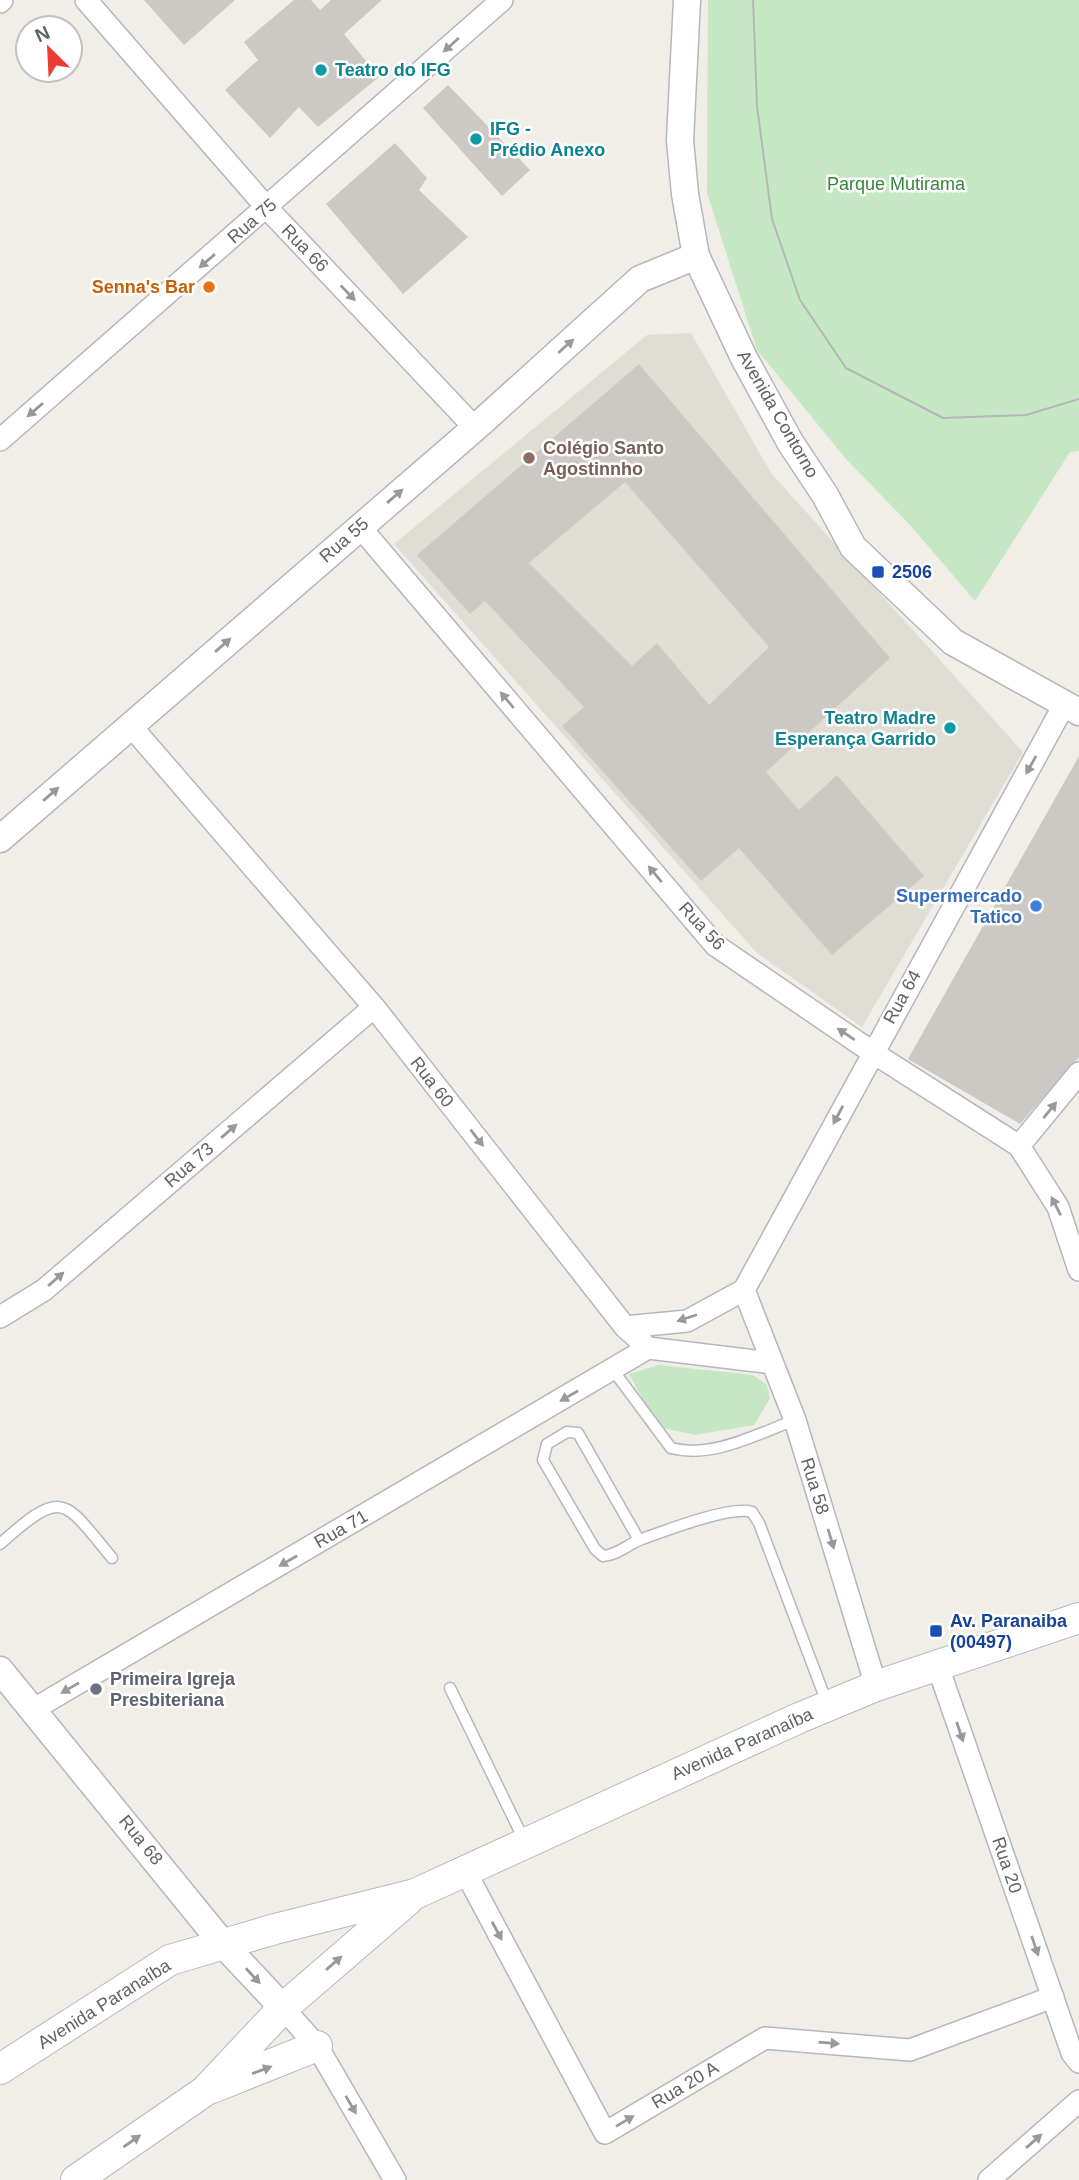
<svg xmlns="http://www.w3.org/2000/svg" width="1079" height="2180" font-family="Helvetica,sans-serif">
  <rect width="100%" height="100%" fill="#f0eee7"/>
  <path fill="#e0ddd5" d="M691,333L771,473L1023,752L862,1027L757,953L394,544L647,335Z"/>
  <path fill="#c5e7c4" d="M708,0H1079V451L1070,452L975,601L911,526L846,459L757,350L707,193Z
    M658,1365L753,1375L767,1385L770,1398L754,1425L695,1435L658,1427L629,1374Z"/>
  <path fill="#ccc9c4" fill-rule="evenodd" d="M144,0H235L184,45Z
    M294,0H311L320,10L331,0H382L344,34L379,77L318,127L299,107L270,138L225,90L258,60L244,42Z
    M448,85L530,170L502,196L423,108Z
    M395,143L427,178L419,190L468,237L403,294L326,204Z
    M639,364L890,658L766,772L799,810L837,775L924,876L832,955L739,848L701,881L562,726L584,707L485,601L470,614L417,555ZM625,482L769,647L709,705L657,643L632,666L529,563Z
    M1079,756V1057L1020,1124L908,1059Z"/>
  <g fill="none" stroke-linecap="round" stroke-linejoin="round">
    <defs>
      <path id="service" d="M613,1370L671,1448C712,1459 757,1434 795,1420
        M639,1540L578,1433L567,1432L547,1444L543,1460L595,1549L603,1556C618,1555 628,1544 642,1539C665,1531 731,1505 752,1512L759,1523L827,1703
        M0,1544C64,1487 63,1499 112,1558
        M450,1688L524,1840"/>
      <path id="minor" d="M86,0L267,208L475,428
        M0,2L2,0
        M0,440L502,0
        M360,527L715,945L872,1052L1019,1146L1058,1207L1079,1270
        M130,725L374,1007L625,1327L648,1348L772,1363
        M1019,1146L1079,1073
        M744,1290L1064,705
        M744,1290L795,1420L876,1686
        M0,1317L44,1290L374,1007
        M625,1327L687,1321L744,1290
        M938,1667L1072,2053L1079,2062
        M34,1709L648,1348
        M465,1871L605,2133L765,2038L910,2050L1053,1997
        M283,2008L317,2046L395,2180
        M989,2180L1079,2101"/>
      <path id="tertiary" d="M687,0L680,140L685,194L696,256L744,358L790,442L825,495L853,547L953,642L1079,712
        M0,839L475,428L640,279L696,256
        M0,1670L223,1944L283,2008"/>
      <path id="secondary" d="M0,2069L170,1960L275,1929L415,1894L799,1718L876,1686L1079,1618
        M212,2088L317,2046
        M76,2180L205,2091L283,2008L407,1901"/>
    </defs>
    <use href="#service" stroke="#b4b7bb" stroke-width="13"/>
    <use href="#minor" stroke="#b4b7bb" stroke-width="24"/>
    <use href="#tertiary" stroke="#b4b7bb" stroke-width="29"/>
    <use href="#secondary" stroke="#b5b9be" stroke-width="32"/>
    <use href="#service" stroke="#fff" stroke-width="10"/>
    <use href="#minor" stroke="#fff" stroke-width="21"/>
    <use href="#tertiary" stroke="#fff" stroke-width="26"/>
    <use href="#secondary" stroke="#fff" stroke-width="30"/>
    <path stroke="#b5b6b7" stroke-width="2" d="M753,0L757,106L772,219L800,300L846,368L943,418L1026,415L1079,399"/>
  </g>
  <defs><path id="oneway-solid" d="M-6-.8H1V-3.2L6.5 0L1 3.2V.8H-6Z" transform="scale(1.75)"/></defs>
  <g fill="#969a9c">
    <use href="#oneway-solid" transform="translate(451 45) rotate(138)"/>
    <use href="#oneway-solid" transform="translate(207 261) rotate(139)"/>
    <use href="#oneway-solid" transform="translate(348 293) rotate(46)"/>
    <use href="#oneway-solid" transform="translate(566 346) rotate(-42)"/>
    <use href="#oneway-solid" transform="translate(35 410) rotate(139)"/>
    <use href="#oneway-solid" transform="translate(395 496) rotate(-41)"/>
    <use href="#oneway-solid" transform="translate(223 645) rotate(-41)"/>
    <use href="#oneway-solid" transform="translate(507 700) rotate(-130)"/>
    <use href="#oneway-solid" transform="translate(1031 765) rotate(119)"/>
    <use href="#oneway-solid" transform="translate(51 794) rotate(-41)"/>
    <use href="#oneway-solid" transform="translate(655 874) rotate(-130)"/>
    <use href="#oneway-solid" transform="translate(846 1034) rotate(-146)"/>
    <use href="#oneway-solid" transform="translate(1050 1110) rotate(-51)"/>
    <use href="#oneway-solid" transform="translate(838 1115) rotate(118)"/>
    <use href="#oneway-solid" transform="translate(229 1131) rotate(-41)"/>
    <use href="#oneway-solid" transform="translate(477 1138) rotate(52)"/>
    <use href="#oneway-solid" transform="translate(1056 1206) rotate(-117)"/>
    <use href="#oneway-solid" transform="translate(56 1279) rotate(-41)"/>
    <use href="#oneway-solid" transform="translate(687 1318) rotate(162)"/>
    <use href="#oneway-solid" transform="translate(569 1396) rotate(150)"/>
    <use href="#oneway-solid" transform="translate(831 1539) rotate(73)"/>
    <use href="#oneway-solid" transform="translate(288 1561) rotate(150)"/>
    <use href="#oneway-solid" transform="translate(70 1688) rotate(150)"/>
    <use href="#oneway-solid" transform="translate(960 1732) rotate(71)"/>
    <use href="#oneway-solid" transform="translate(497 1931) rotate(62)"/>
    <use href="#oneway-solid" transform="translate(1035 1946) rotate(71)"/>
    <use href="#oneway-solid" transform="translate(334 1963) rotate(-41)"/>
    <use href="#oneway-solid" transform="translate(253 1976) rotate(47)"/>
    <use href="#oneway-solid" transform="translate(829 2043) rotate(5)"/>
    <use href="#oneway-solid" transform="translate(262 2070) rotate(-20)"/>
    <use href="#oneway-solid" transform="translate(351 2105) rotate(60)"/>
    <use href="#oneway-solid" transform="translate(625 2121) rotate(-31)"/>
    <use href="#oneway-solid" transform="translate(132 2141) rotate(-35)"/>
    <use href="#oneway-solid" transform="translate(1034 2141) rotate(-41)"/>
  </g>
  <g fill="#0f9aa8" stroke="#fff" stroke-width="2.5">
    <circle cx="321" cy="70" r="7"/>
    <circle cx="476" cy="139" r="7"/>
    <circle cx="950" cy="728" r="7"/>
  </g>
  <circle fill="#e8710a" stroke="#fff" stroke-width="2.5" cx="209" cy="287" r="7"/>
  <circle fill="#8d6e63" stroke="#fff" stroke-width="2.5" cx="529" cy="458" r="7"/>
  <g fill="#1a4fb4" stroke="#fff" stroke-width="2.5">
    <rect x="871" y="565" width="14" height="14" rx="3.5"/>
    <rect x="929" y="1624" width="14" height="14" rx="3.5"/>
  </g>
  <circle fill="#3f7fe0" stroke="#fff" stroke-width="2.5" cx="1036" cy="906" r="7"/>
  <circle fill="#6b7280" stroke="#fff" stroke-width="2.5" cx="96" cy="1689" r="7"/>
  <g text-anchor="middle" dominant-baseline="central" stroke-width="5" stroke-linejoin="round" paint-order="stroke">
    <g font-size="18" font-weight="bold" fill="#0d838f" stroke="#fff" text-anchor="start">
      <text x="335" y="70">Teatro do IFG</text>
      <text x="490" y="129">IFG -<tspan x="490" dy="21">Prédio Anexo</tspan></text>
      <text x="936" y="718" text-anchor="end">Teatro Madre<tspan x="936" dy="21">Esperança Garrido</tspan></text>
    </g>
    <g font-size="18" fill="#368637" stroke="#fff">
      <text x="896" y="184">Parque Mutirama</text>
    </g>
    <g font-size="18" fill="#5e6367" stroke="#fff">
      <text transform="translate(252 221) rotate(-41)">Rua 75</text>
      <text transform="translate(305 248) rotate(46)">Rua 66</text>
      <text transform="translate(778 414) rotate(60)">Avenida Contorno</text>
      <text transform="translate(344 540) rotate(-41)">Rua 55</text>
      <text transform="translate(702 926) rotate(47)">Rua 56</text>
      <text transform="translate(902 997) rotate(-61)">Rua 64</text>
      <text transform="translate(432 1082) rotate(52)">Rua 60</text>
      <text transform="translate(189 1165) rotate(-41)">Rua 73</text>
      <text transform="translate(815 1486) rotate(73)">Rua 58</text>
      <text transform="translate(341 1529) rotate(-30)">Rua 71</text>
      <text transform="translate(742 1744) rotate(-24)">Avenida Paranaíba</text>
      <text transform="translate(141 1840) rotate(51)">Rua 68</text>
      <text transform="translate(1007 1865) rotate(71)">Rua 20</text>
      <text transform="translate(104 2004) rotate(-32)">Avenida Paranaíba</text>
      <text transform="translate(685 2085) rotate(-31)">Rua 20 A</text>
    </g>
    <g font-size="18" font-weight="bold" fill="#c56008" stroke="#fff" text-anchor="end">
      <text x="195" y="287">Senna's Bar</text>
    </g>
    <g font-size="18" font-weight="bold" fill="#785e54" stroke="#fff" text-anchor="start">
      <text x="543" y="448">Colégio Santo<tspan x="543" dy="21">Agostinnho</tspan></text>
    </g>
    <g font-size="18" font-weight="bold" fill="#164399" stroke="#fff" text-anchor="start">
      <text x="892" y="572">2506</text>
      <text x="950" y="1621">Av. Paranaiba<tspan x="950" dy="21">(00497)</tspan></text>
    </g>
    <g font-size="18" font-weight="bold" fill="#366cbe" stroke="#fff" text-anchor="end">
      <text x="1022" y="896">Supermercado<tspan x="1022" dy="21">Tatico</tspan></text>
    </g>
    <g font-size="18" font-weight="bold" fill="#5b616d" stroke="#fff" text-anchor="start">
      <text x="110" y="1679">Primeira Igreja<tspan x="110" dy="21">Presbiteriana</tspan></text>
    </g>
  </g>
  <g transform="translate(49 49) rotate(336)"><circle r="33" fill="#ffffff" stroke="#bfc1c2" stroke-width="2"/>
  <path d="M0-5L12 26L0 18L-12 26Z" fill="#e93d35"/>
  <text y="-10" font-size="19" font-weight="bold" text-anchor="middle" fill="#5e6367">N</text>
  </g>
</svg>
